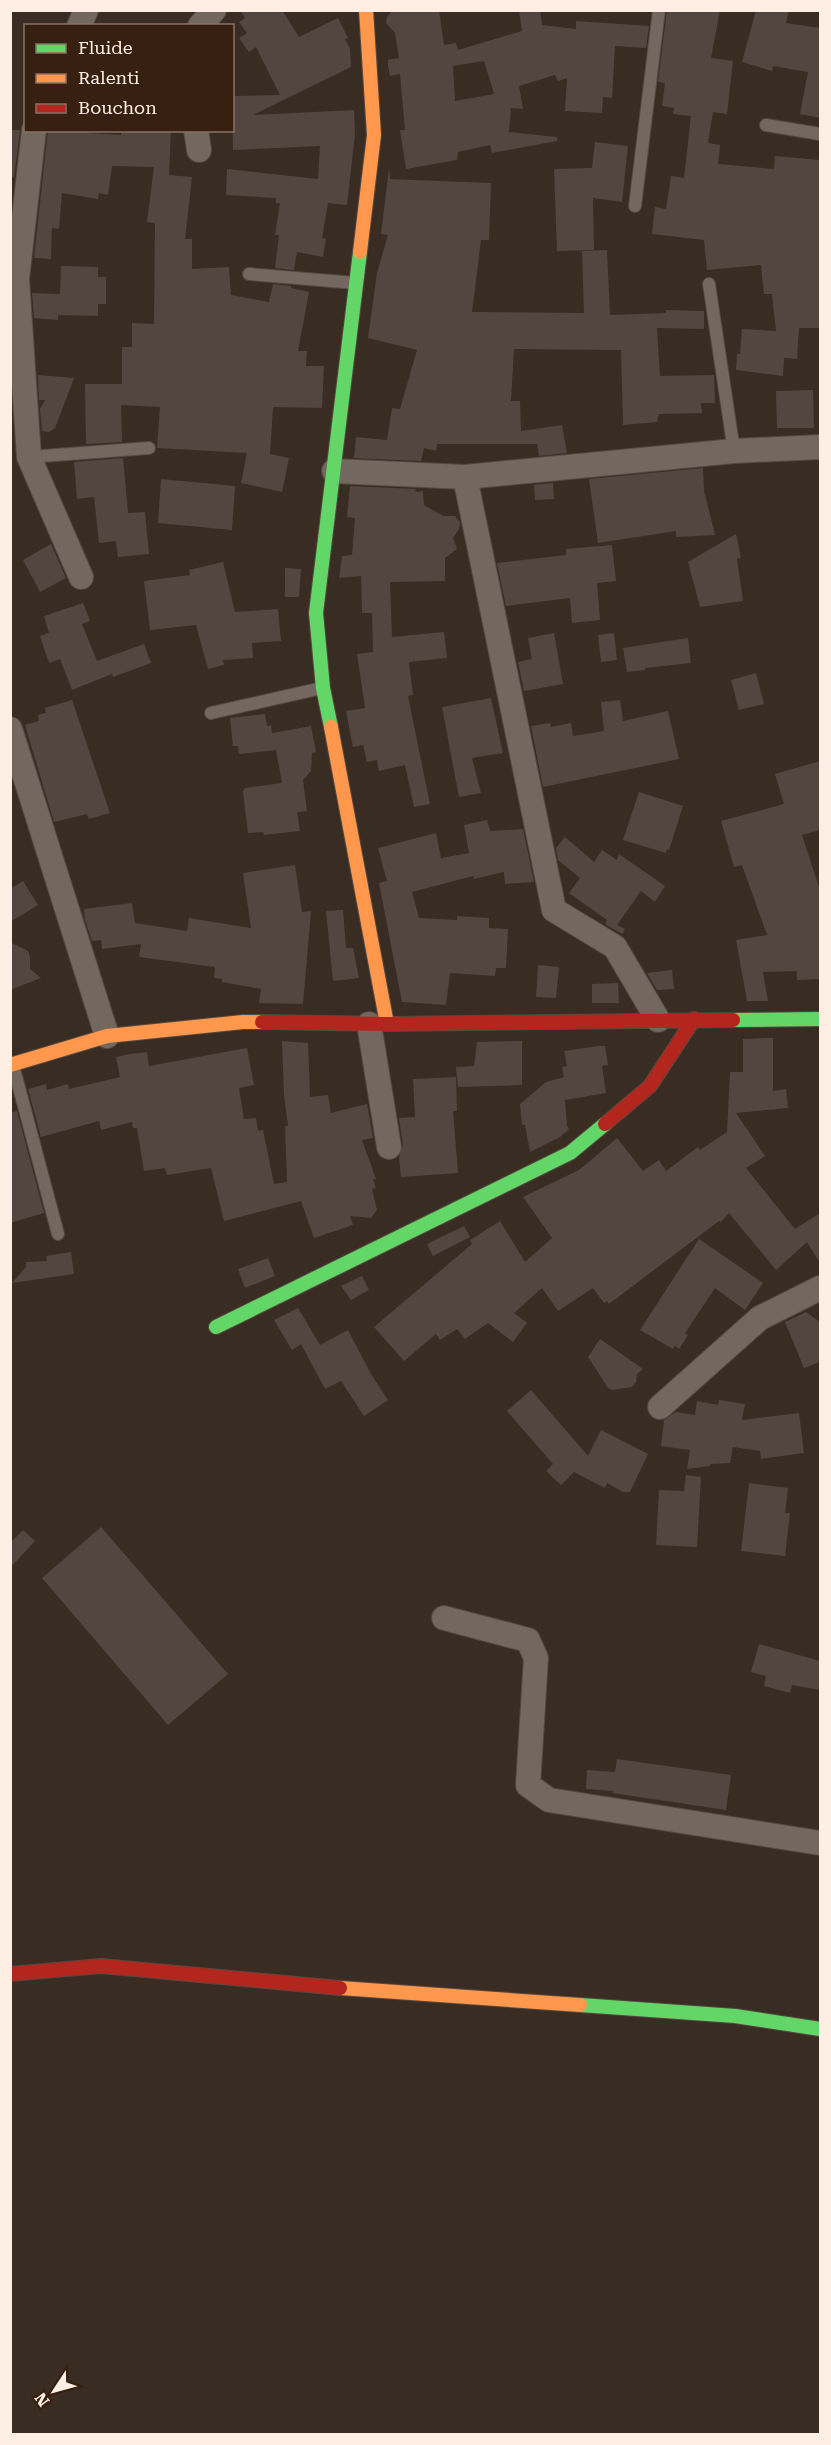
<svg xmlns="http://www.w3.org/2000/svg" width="831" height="2445" font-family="'Roboto Serif',serif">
  <rect width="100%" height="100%" fill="#392c23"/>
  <path fill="#524641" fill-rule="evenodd" d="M240,10H282L299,37L338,18L348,38L345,39L350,48L351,67L253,115L354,110L355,134L347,205L328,203L322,238L326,239L323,257L297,252L294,270L275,268L279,235H275L280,203H276V198L226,195L227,169L318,179L320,146L233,150L232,96L280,95L256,47L249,52L239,38L247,33L239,22L245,18Z
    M393,10H439L444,45L456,43L458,50L522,31L519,10H540L542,25L576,29V21L649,26L646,48L615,46L612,98L603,97L602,113L565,111L567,78L558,81L555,75L519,86L523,109L511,108L509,132L557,137V141L492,153L490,145L458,152L457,160L406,169L400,130H405L400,74L390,76L388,65V60L399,58L395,33L386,23L387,17ZM484,61L494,94L455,101L453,66Z
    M667,10H720L711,58L733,61L727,114L713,112L708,143L720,145L718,164L774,169L775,156L820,160V328H799L797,359L784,358L783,376L736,370L737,354H740L742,329L776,331L772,294H764L761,265L707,270L704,240L652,234L655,207L666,209L671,176L684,178L691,116L673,114L674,108L662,106L665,83L658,82Z
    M756,10H789L786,23L820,28V118L800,114L808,72L773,66L772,71L742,62Z
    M10,130H20L14,177H10Z
    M48,130H89V133L121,135V130H171L169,175L192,177L185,239H192V269L229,267L231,295L269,302L273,284L291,286V288L309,292L298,351H307L306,366H324L322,408L273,407L270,454L289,458L282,492L241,483L247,453L157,448L160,407L121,405L122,442L86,444L85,384H122V347H132V323L154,324L155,223L147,222L154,167L112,166L108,195L99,193L98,199L62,193L59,229L52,228L51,259L34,258Z
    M595,142L628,146L622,202L593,198L594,250L557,251L554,169L592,168Z
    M389,168L390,179L491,183L489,240H481L472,312L584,313L582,251L607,250L610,315L666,313V310L704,311V329L657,328L660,376L714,375L715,403H701L702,413L659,414L657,422L623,425L621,350L514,349L511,401H520L521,431L562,425L567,453L539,456L537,444H437L436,451L424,448L421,461L354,458L356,437L387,440L392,408L400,409L417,350L368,338L377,273L388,235L381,234Z
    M61,266L98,267V277H106V304H98V316L58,315V320L34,318L32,293L60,294Z
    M38,375L74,378L55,428L49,432L42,431L40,409L45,400H39Z
    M813,390L814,428H777L776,391Z
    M123,458L128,513L145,512L149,554L118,557L116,541L99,543L94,497L77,499L74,462Z
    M703,468L704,491L715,535L676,537V531L598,543L589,479Z
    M161,479L235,486L232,530L158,523Z
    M553,483L554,499L535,500L534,485Z
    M350,486L416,489L415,492L423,491L424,505L443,516H455L460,522L459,529L453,538L457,549L445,558V581L390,582L392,637L444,632L447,658L409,662L413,695L408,696L430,804L414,807L405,765L379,771L377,760L367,762L363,745L353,747L346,711L365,708L357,654L373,652L372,613H362L361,576L339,578L342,556L352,555L355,518L347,517Z
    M736,534L741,558L737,559L743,601L700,607L688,562Z
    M51,544L66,578L40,592L23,560Z
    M612,545L616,581L597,583L600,620L572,623L570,598L506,606L497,563L566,555V549Z
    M223,562L235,612L278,609L281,641L252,643L253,658L223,660L224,665L208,669L196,625L150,630L144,581L190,575L189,570Z
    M285,568L301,569L299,597H285Z
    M83,603L90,621L82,624L97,661L144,644L151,663L113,677L112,674L72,690L60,659L49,663L40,636L49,633L44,616Z
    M554,633L563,684L524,691L518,662L532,659L528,638Z
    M614,633L617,660L601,662L598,635Z
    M688,638L691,663L645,668V670L627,672L623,648Z
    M756,673L764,704L739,710L731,680Z
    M491,698L503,753L472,758L481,793L459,797L442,707Z
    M72,700L110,813L89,819L87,814L54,822L25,725L39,721L38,715L46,713L45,708Z
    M620,700L623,721L668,711L679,759L543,787L531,726L550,723L551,727L571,723L573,736L604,731L601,702Z
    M265,714L267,726L271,725L272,733L311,726L316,752L312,753L311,771L303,780L307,811L297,812L300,831L264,835L263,832L248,833L243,791L245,788L282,783L276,750L239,754L238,746H233L230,718Z
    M820,761V830L802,835L820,890V979L797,980V971L763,972L768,1001H747L736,940L767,935L742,865L734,867L721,821L784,804L775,774Z
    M639,792L683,806L669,850L667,849L666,853L623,840Z
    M487,820L490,831L523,829L534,882L505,884L504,872L474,879L473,876L412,892L419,918L457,920V916L489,918V928L508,929L506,968H496L495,976L450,973L446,1005L402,1002L379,883L387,881L378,848L436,833L441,858L469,853L464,825Z
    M565,837L594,862L602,850L617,860L619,854L665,886L655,902L641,891L617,925L625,929L622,934L605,924L607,920L569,893L580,878L558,860L556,848Z
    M295,865L302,912L311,911L303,1004L259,1003L261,989L222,982V979L214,978L215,967L139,957L141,944L102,949L101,940L92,941L85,920L84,909L132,903L135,923L187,931L189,918L251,928L243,873Z
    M23,881L38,905L10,922V889Z
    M343,910L346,948H353L359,978L333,981L326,911Z
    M10,942L28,951L30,957V969L41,978L10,990Z
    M538,965L559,967L556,998L536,997Z
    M672,970L674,989L657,990L647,973Z
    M618,983L619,1003H592V984Z
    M773,1038V1091L786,1089L788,1108L736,1113L765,1156L746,1168L795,1229L820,1213V1263L807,1242L776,1270L729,1213L721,1222L719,1221L609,1304L607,1301L604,1303L593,1288L558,1311L542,1288L514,1313L527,1323L513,1342L488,1323L465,1339L457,1329L440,1340L436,1334L404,1361L374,1327L472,1244L470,1240L500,1221L525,1262L552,1238L523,1197L579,1170L617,1138L643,1171L659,1160L666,1171L698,1147L700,1150L727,1132L730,1072H743V1039Z
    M282,1041L308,1043L310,1097L328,1095L331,1113L367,1104L373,1138L362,1140L376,1179H373L376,1188L372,1189L377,1210L371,1218L350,1216L353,1225L314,1238L301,1201L224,1221L211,1168L167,1175L165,1168L144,1171L137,1128H133L132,1122L101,1130L99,1121L41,1137L28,1089L46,1084L47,1090L68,1084L69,1089L120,1077L116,1057L130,1054L147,1052L149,1066L247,1048L254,1085L239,1088L244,1119L256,1118L258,1131L263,1130L274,1184L287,1182L285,1126H288L284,1095Z
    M522,1041V1085L458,1087L456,1067L474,1066L477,1042Z
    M599,1046H605L608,1065L602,1066L606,1093L565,1100L567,1126L569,1129L560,1137L530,1152L525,1125H522L520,1104L546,1082L564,1077L562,1067L567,1066L564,1051Z
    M456,1077L457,1111H453L458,1173L401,1177L399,1157L403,1145L399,1118L415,1117L413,1079Z
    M17,1111L44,1213L10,1223V1113Z
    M464,1226L470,1237L433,1256L427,1244Z
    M699,1239L763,1283L745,1310L715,1288L685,1333L688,1335L679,1349L675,1346L673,1349L640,1330Z
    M71,1252L74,1274L12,1283L26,1267V1262L47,1261L46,1256Z
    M268,1258L275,1276L245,1288L238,1269Z
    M362,1276L369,1290L351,1300L341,1286Z
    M298,1308L320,1345L348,1330L371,1374L388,1400L364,1416L341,1381L325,1389L301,1344L292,1350L274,1320Z
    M806,1312L820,1322V1362L804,1368L785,1322Z
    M600,1339L643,1369L637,1374L636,1382L632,1387L612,1390L608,1388L588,1357Z
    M531,1390L588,1456L601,1430L648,1454L630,1492H623L607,1483L605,1488L574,1472L561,1485L546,1471L553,1464L507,1411Z
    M719,1400L745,1404L742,1420L799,1413L804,1453L761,1459L760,1451L733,1447L730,1463L710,1464V1466L687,1469L690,1450L661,1446L664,1420L676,1412L695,1415L697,1401L718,1405Z
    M686,1475L701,1477L697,1547L656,1545L659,1490L684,1491Z
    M749,1483L788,1488L785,1513H790L785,1556L741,1551Z
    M101,1527L228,1674L168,1725L42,1578Z
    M23,1530L35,1541L10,1568V1543Z
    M759,1644L820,1661V1690L792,1685L790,1693L764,1686L766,1676L751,1672Z
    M617,1759L731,1775L726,1810L612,1793L613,1791L586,1789L587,1770L615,1772Z"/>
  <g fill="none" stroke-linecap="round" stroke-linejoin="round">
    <defs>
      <path id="lane" d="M766,125L820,134
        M635,206L659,10
        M249,274L355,283
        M709,284L734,451
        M29,457L149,448
        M211,713L322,688
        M13,1065L58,1234"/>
      <path id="street" d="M79,26L86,10
        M200,26L214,10
        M34,130L17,279L29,457L81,577
        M196,130L199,150
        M334,471L465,477L734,451L820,447
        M465,477L554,910L615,947L658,1020
        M10,729L107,1036
        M369,1024L389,1147
        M660,1407L760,1318L820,1288
        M444,1618L528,1640L536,1658L528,1785L549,1800L820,1843"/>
      <path id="fast" d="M331,727L323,688L316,613L360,252
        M733,1020L820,1019
        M216,1327L570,1153L605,1124
        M580,2005L735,2016L820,2029"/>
      <path id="slow" d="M360,252L374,135L366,10
        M331,727L387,1024
        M10,1065L107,1036L243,1022H262
        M340,1988L580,2005"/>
      <path id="jam" d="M262,1022L387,1024L733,1020
        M605,1124L650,1086L694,1019
        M10,1974L101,1966L340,1988"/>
    </defs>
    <use href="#lane" stroke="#554841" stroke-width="14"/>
    <use href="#street" stroke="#554841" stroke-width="26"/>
    <use href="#fast" stroke="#554841" stroke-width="16"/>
    <use href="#slow" stroke="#554841" stroke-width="16"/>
    <use href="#jam" stroke="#554841" stroke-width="16"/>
    <use href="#lane" stroke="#726860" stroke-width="12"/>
    <use href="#street" stroke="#726860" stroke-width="24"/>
    <use href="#fast" stroke="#63d668" stroke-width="14"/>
    <use href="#slow" stroke="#ff974d" stroke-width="14"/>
    <use href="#jam" stroke="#b3261e" stroke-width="14"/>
  </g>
  <rect width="831" height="2445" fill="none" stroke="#ffeee4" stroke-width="24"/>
  <rect x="24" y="24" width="210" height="108" fill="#382010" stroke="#887265" stroke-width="1.5"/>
  <rect x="36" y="44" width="30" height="9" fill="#63d668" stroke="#887265" stroke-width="1.5"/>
  <text x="78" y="54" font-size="18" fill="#ffeee4">Fluide</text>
  <rect x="36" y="74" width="30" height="9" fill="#ff974d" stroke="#887265" stroke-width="1.5"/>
  <text x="78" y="84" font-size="18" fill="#ffeee4">Ralenti</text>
  <rect x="36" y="104" width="30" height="9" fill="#b3261e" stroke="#887265" stroke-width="1.5"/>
  <text x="78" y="114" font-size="18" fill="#ffeee4">Bouchon</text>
  <g transform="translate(54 2391) rotate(234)" stroke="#382010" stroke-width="4.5" paint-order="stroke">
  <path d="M0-4.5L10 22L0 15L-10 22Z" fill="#ffeee4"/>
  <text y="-9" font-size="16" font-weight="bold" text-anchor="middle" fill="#ffeee4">N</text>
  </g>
</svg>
